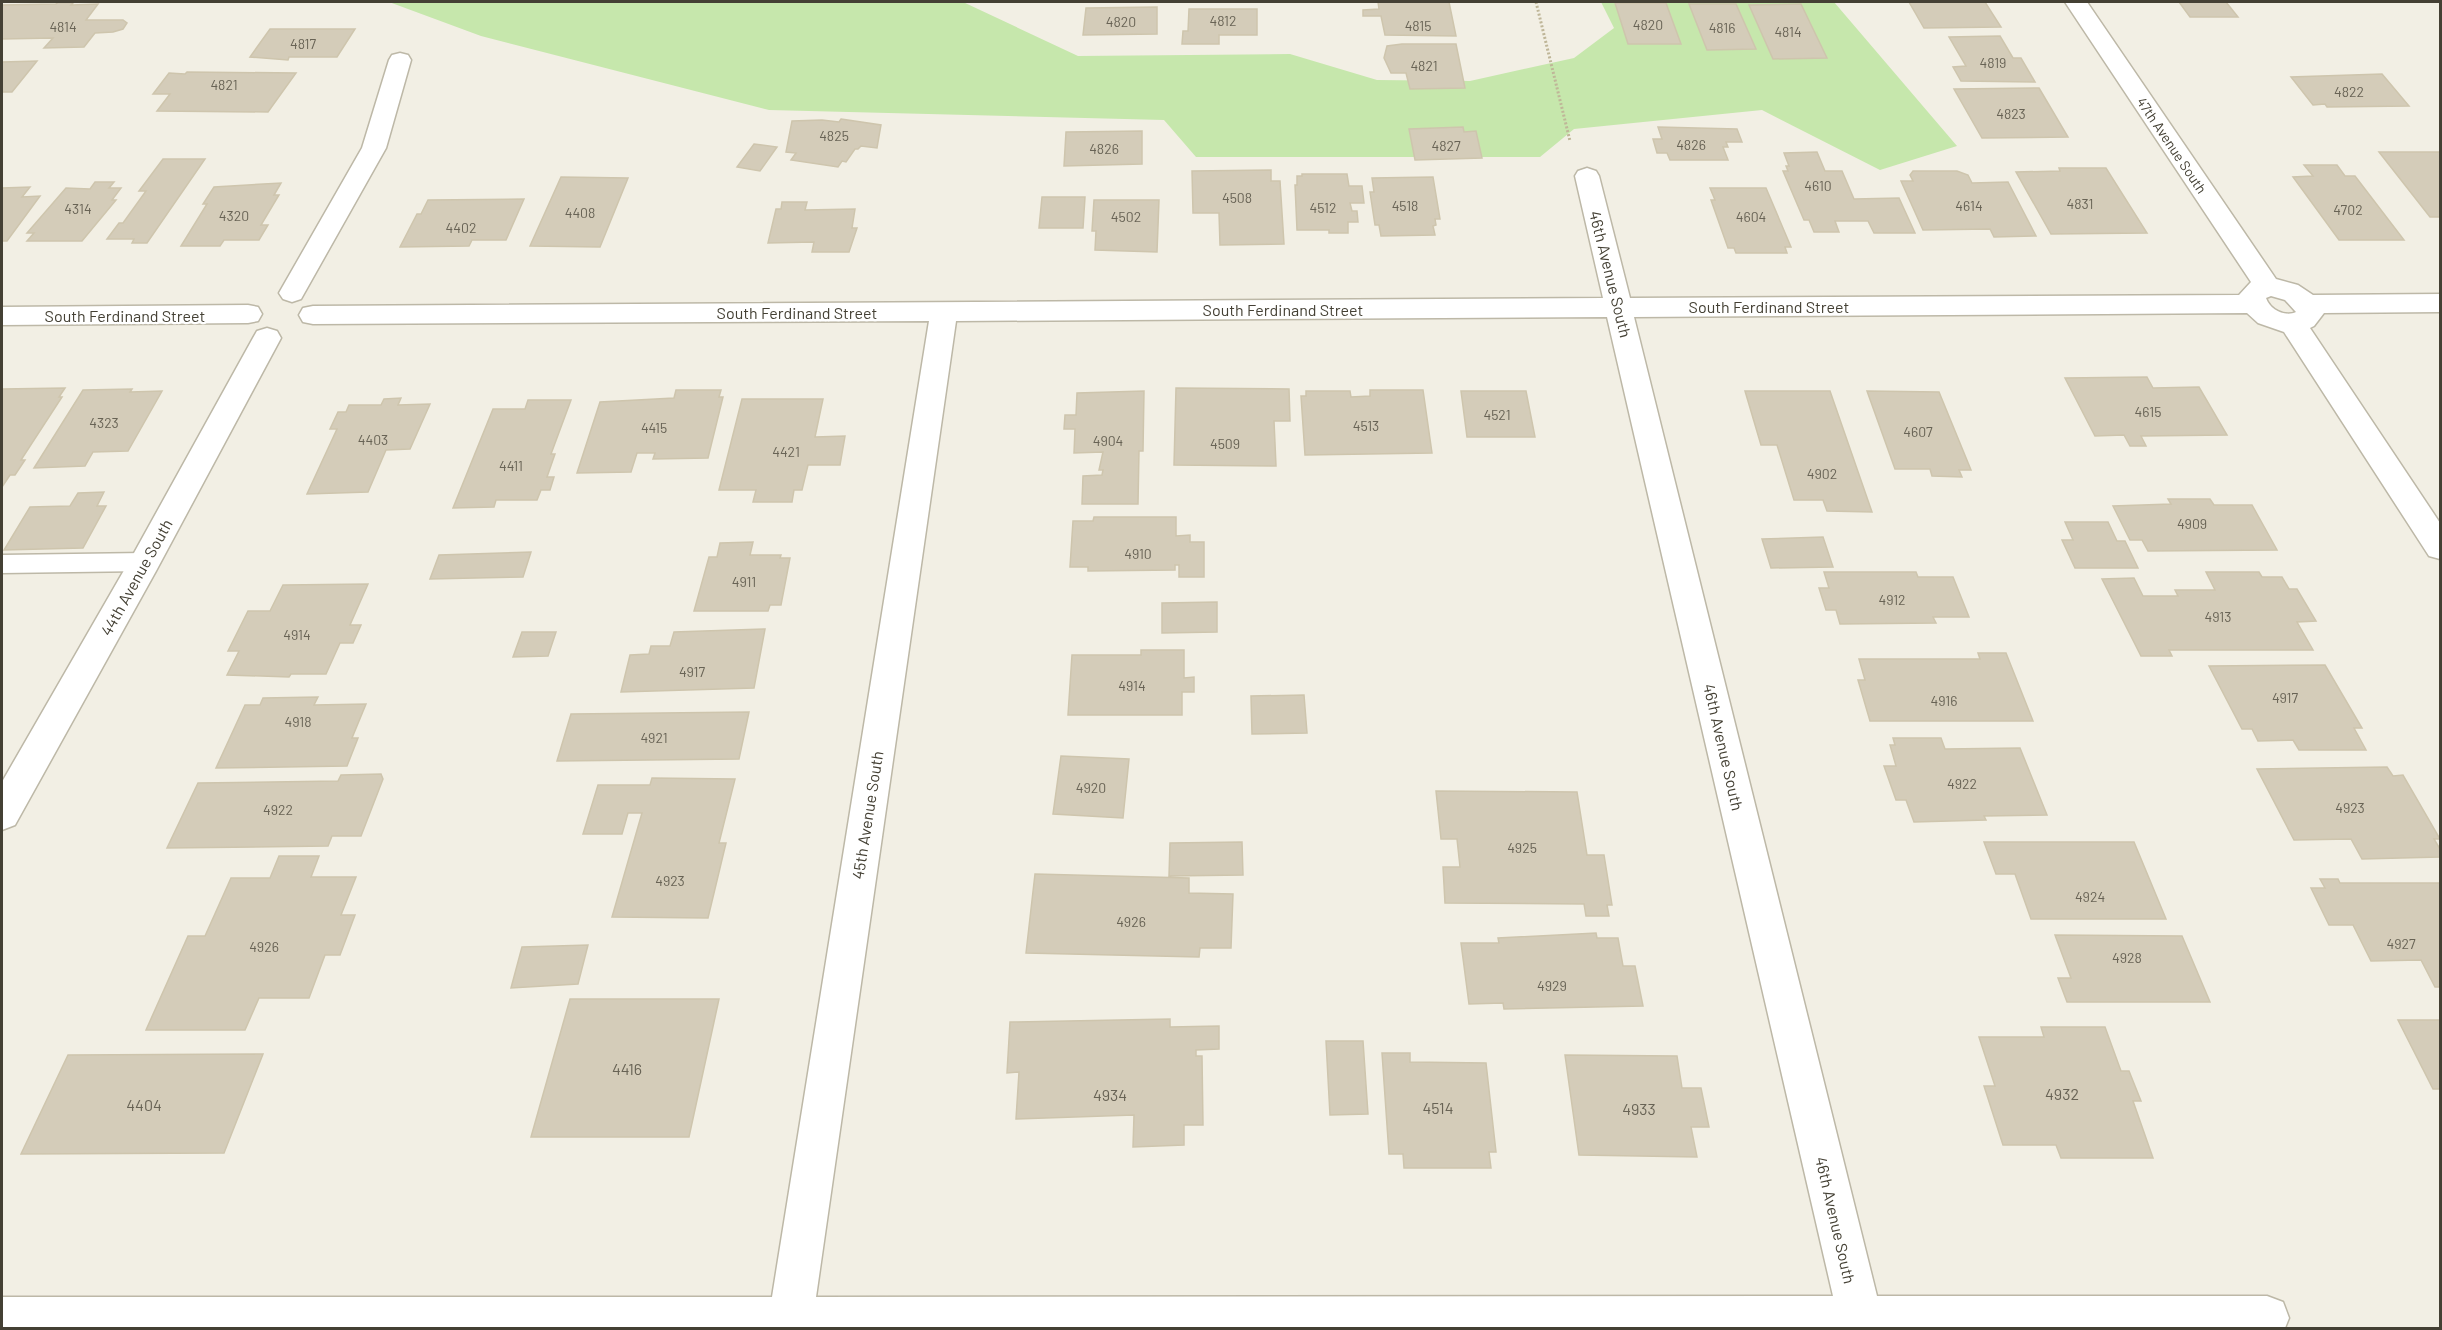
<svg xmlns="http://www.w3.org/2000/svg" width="2442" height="1330" font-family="Barlow,sans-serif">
  <rect width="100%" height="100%" fill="#f2efe4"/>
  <path fill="#c6e7ac" d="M389,2H963L1078,56L1290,54L1377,80L1470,81L1574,58L1614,28L1601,2H1834L1957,146L1880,170L1762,110L1574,129L1540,157H1196L1164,120L769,110L481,36Z"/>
  <path fill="#d4ccb9" stroke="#cec5ad" stroke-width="1.5" d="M58,2H74L71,5L98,4L86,20H123L127,23L123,29L113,32L95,33L84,47L44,48L53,38L2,39V5L56,4Z
    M1378,2H1449L1456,36L1385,35L1381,16H1363V10L1379,9Z
    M1909,2H1985L2001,27L1924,28Z
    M2179,2H2226L2238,17H2190Z
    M1615,3H1666L1681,44H1628Z
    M1689,4H1736L1756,49L1707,50Z
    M1801,4L1827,58L1773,59L1749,5Z
    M1157,7V34L1083,35L1086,8Z
    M1189,9H1257V35H1219V44H1182L1183,31H1188Z
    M270,29H355L337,57H289L288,60L250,57Z
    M2000,36L2013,58H2021L2035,82L1961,81L1953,67L1966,66L1949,37Z
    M1402,44H1456L1465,88L1410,89L1406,73H1391L1384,58L1387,46Z
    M37,61L12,92H2V62Z
    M187,72L296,73L268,112L157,111L170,94H153L169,73L185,74Z
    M2382,74L2409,106L2327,107L2325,104L2313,105L2291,77Z
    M2039,88L2068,137L1982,138L1954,89Z
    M841,119L881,125L877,148L861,146L858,149H855L846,162L842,161L838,167L791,160L796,153L786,152L792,121L822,120L839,122Z
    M1463,127L1464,132L1476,131L1482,158L1415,160L1409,129Z
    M1658,127L1737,129L1742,142H1726L1728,147H1723L1728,160H1670L1667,153H1657L1653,139H1662Z
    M1142,131V164L1064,166L1066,132Z
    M754,144L777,147L760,171L737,167Z
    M1817,152L1825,171H1842L1854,199L1899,198L1915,233H1874L1868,221H1835L1839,232H1814L1809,220H1804L1783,171H1788L1786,166H1789L1784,153Z
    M2379,152H2440V217H2430Z
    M163,159H205L147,243H132L134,239H107L119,223H123L146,191H139Z
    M2304,165H2337L2345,176H2355L2404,240H2339L2293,177L2313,176Z
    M2059,168H2106L2147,233L2051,234L2016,172L2060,171Z
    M1271,170V181H1280L1284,244L1220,245L1219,213H1193L1192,171Z
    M1913,171H1957L1968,175L1972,183L2008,182L2036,236L1994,237L1990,229L1923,230L1901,181H1913L1910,175Z
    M1302,174H1347L1349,186H1362L1364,203H1350L1352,211H1357L1358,222H1348V233H1329V230H1297L1295,185H1297V176H1302Z
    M561,177L628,178L600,247L530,246Z
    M1433,177L1440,219H1435L1436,225L1433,226L1435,235L1381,236L1379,225H1375L1370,192H1374L1372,178Z
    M95,182H114L109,188H121L112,200H116L82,241H27L34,233H27L66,188L90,189Z
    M281,183L274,195H279L261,225H268L259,240H224L220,246H181L207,204H203L214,187Z
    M30,187L22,197L40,196L7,241H2V188Z
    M1710,188H1766L1791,247H1785L1787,253H1736L1734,248H1728L1711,200H1715Z
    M1042,197H1085L1083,228H1039Z
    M524,199L506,240H472L469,246L400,247L417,214H421L428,200Z
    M1094,200H1159L1157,252L1095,250L1096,231H1092Z
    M782,202H807L805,210L855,209L852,228H857L849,252H812L814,242L768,243L776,209H781Z
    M2147,377L2153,388L2199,387L2227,435L2141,436L2146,446H2130L2124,435L2095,436L2065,378Z
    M65,388L59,397H62L21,460H25L15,475H10L2,487V389Z
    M1176,388L1289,389L1290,421H1274L1276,466L1174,465Z
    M132,389L130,392L162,391L128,451L93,452L85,466L34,468L83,390Z
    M676,390H721L719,397H723L708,458L653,459L655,453H637L631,472L577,473L600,402L674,398Z
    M1370,390H1423L1432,453L1305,455L1301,396H1306V391H1350L1351,397L1370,396Z
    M1144,391L1143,451H1139L1138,504H1082L1083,476L1102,475L1103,470H1099L1103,452L1074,453L1075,429H1064L1065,415H1076L1077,393Z
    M1461,391H1526L1535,437H1467Z
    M1745,391H1830L1872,512L1827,511L1823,500H1794L1777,445H1761Z
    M1867,391L1939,392L1971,470H1959L1962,477L1932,476L1930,469H1895Z
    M401,398L398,405L430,404L410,449L386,450L368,492L307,494L337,429H330L338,412H346L349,405H381L384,399Z
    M742,399H823L815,437L845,436L840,465H808L802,490H794L792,502H753L756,490H719Z
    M528,400H571L551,454H555L547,477H554L550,490H541L537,500H496L494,507L453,508L493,409H525Z
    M104,492L97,506H106L83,548L4,550L30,507L70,506L78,493Z
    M2168,499H2210L2214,505H2252L2277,550L2148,551L2142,540H2130L2113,506L2171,504Z
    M1094,517H1176V536L1190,535V542H1204V577H1179V565H1175V570L1088,571V567H1070L1073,521H1093Z
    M2065,522H2108L2117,541H2125L2138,568H2075L2062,540H2073Z
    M1823,537L1833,567L1771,568L1762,539Z
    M753,542L750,555H781L780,558H790L781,605H770L768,611H694L709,557H717L720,543Z
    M531,552L523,577L430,579L439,555Z
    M1824,572H1916L1918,577H1953L1969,617H1933L1936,623L1840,624L1836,610H1826L1819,588H1829Z
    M2206,572H2259L2262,577H2282L2289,589H2297L2316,621L2297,622L2313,650H2169L2172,656H2141L2102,579L2134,578L2143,596H2178L2175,590H2215Z
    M368,584L350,625H361L353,643H340L326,674H291L289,677L227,675L239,651H228L248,611H270L283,585Z
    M1217,602V632L1162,633V603Z
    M765,629L754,688L621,692L630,655L649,654L651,646H670L674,632Z
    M522,632H556L548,656L513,657Z
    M1141,650H1184V678L1194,677V692H1182V715H1068L1072,655H1141Z
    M1978,653H2006L2033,721H1870L1858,680H1865L1859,659H1980Z
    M2325,665L2362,728H2354L2366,750H2299L2293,740L2258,741L2252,729H2242L2209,666Z
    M1304,695L1307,733L1252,734L1251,696Z
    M318,697L314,705L366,704L352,738H358L347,766L216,768L245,705H260L263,698Z
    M749,712L739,759L557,761L571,714Z
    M1893,738H1941L1945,749L2020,748L2047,815L1984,816L1986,820L1914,822L1906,800H1896L1884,766H1896L1890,745H1895Z
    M1061,756L1129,759L1123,818L1053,814Z
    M2387,767L2393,776L2403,775L2440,839H2434L2440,849V857L2362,859L2351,839L2294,840L2257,769Z
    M381,774L383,779L361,836H332L328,846L167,848L198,783L338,781L341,775Z
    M652,778L735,779L719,843H726L708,918L612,917L642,813H628L622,834H583L598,785H650Z
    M1436,791L1577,792L1587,855H1604L1612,905H1607L1609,916H1586L1584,904L1445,903L1443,867H1460L1457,839H1441Z
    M1242,842L1243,875L1169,876L1170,843Z
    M1984,842H2134L2166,919H2031L2015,874H1996Z
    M279,856H319L311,877H356L341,915H355L340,955H325L309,998H259L245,1030H146L188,936H205L231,878H270Z
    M1035,874L1189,878V893L1233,894L1231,948H1200L1199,957L1026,953Z
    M2320,879H2338L2340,883H2440V987H2435L2421,960L2371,961L2353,925H2329L2311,888H2325Z
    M1596,933L1597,938H1618L1623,966H1635L1643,1006L1504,1009L1503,1003L1469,1004L1461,943H1499L1498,938Z
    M2055,935L2182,936L2210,1002H2067L2058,978H2071Z
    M588,945L578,984L511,988L522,947Z
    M570,999H719L689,1137H531Z
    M1170,1019V1027L1219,1026V1049L1196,1050V1056H1202L1203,1125H1184V1145L1133,1147L1134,1115L1016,1119L1019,1072L1007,1073L1010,1022Z
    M2398,1020H2440V1089H2433Z
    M2041,1027H2105L2121,1071H2129L2141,1101H2133L2153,1158H2061L2056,1145H2003L1984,1086H1995L1979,1037H2044Z
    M1326,1041H1363L1368,1114L1330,1115Z
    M1382,1053H1410V1062L1486,1063L1496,1152H1489L1491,1168H1404L1403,1154H1389Z
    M263,1054L224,1153L21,1154L68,1055Z
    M1565,1055L1677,1056L1682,1088H1701L1709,1127H1691L1697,1157L1579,1155Z"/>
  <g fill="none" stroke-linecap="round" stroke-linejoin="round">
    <defs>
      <path id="service" d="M145,553L153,556L156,562L153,568L145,571L2,573V555Z"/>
      <path id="minor" d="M2065,2H2087L2276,279L2298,285L2313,295L2440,294V312L2324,313L2314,326L2310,328L2440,523V559L2429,556L2284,332L2258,323L2247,313L1634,317L1877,1296H2267L2283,1302L2289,1318L2285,1328H2V1297H772L929,321L313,324L303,322L299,315L303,308L313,306L1603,298L1575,176L1578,171L1587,168L1596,171L1599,176L1630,298L2239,295L2251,282ZM2271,296L2285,300L2296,312C2285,317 2270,310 2266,298ZM1607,317L1833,1296L816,1297L956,321Z
        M400,53L408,55L411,60L386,148L301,299L292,302L283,299L279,293L362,148L389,60L392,55Z
        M248,305L258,307L262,314L258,321L248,323L2,325V307Z
        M267,328L277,331L281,338L156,571L15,825L2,830V782L134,553L253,338L257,331Z"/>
    </defs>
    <use href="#service" stroke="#bdb8a7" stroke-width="3"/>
    <use href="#minor" stroke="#bdb8a7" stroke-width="3"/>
    <path stroke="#bfb698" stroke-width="3" stroke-dasharray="2 2" stroke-linecap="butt" d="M1536,2L1570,141"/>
    <use href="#service" fill="#fff" fill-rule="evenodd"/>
    <use href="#minor" fill="#fff" fill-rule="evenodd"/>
  </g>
  <g text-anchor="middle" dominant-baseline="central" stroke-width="4.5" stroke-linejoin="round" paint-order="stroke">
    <g font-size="14" fill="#686355">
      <text x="1223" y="20">4812</text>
      <text x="1121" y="21">4820</text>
      <text x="1648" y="24">4820</text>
      <text x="1418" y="25">4815</text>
      <text x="63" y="26">4814</text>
      <text x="1722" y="27">4816</text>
      <text x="1788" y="31">4814</text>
      <text x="303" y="43">4817</text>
      <text x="1993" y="62">4819</text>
      <text x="1424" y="65">4821</text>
      <text x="224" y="84">4821</text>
      <text x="2349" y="91">4822</text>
      <text x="2011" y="113">4823</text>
      <text x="834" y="135">4825</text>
      <text x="1691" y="144">4826</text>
      <text x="1446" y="145">4827</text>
      <text x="1104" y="148">4826</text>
      <text x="1818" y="185">4610</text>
      <text x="1237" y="197">4508</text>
      <text x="2080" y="203">4831</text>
      <text x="1405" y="205">4518</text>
      <text x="1969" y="205">4614</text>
      <text x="1323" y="207">4512</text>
      <text x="78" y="208">4314</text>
      <text x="2348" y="209">4702</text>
      <text x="580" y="212">4408</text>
      <text x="234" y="215">4320</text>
      <text x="1126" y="216">4502</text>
      <text x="1751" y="216">4604</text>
      <text x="461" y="227">4402</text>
      <text x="2148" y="411">4615</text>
      <text x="1497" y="414">4521</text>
      <text x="104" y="422">4323</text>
      <text x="1366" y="425">4513</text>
      <text x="654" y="427">4415</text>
      <text x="1918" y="431">4607</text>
      <text x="373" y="439">4403</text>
      <text x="1108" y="440">4904</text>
      <text x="1225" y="443">4509</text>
      <text x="786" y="451">4421</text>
      <text x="511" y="465">4411</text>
      <text x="1822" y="473">4902</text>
      <text x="2192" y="523">4909</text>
      <text x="1138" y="553">4910</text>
      <text x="744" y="581">4911</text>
      <text x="1892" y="599">4912</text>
      <text x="2218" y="616">4913</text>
      <text x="297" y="634">4914</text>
      <text x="692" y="671">4917</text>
      <text x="1132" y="685">4914</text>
      <text x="2285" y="697">4917</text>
      <text x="1944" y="700">4916</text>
      <text x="298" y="721">4918</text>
      <text x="654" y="737">4921</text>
      <text x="1962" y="783">4922</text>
      <text x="1091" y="787">4920</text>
      <text x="2350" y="807">4923</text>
      <text x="278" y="809">4922</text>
      <text x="1522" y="847">4925</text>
      <text x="670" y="880">4923</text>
      <text x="2090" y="896">4924</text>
      <text x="1131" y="921">4926</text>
      <text x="2401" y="943">4927</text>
      <text x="264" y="946">4926</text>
      <text x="2127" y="957">4928</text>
      <text x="1552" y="985">4929</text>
    </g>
    <g font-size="14" fill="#444034" stroke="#fff">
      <text transform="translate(2172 145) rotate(56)">47th Avenue South</text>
    </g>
    <g font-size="16" fill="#444034" stroke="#fff">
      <text transform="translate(1611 274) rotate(76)">46th Avenue South</text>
      <text x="1769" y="306">South Ferdinand Street</text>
      <text x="1283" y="309">South Ferdinand Street</text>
      <text x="797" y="312">South Ferdinand Street</text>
      <text x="125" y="315">South Ferdinand Street</text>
      <text transform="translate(136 577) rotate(-61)">44th Avenue South</text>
      <text transform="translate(1724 747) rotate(77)">46th Avenue South</text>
      <text transform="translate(867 815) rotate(-81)">45th Avenue South</text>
      <text transform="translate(1836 1220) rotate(77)">46th Avenue South</text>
    </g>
    <g font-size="16" fill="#686355">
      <text x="627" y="1068">4416</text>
      <text x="2062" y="1093">4932</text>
      <text x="1110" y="1094">4934</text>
      <text x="144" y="1104">4404</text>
      <text x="1438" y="1107">4514</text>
      <text x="1639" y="1108">4933</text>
    </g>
  </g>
  <rect width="2442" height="1330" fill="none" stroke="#444034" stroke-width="6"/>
</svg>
